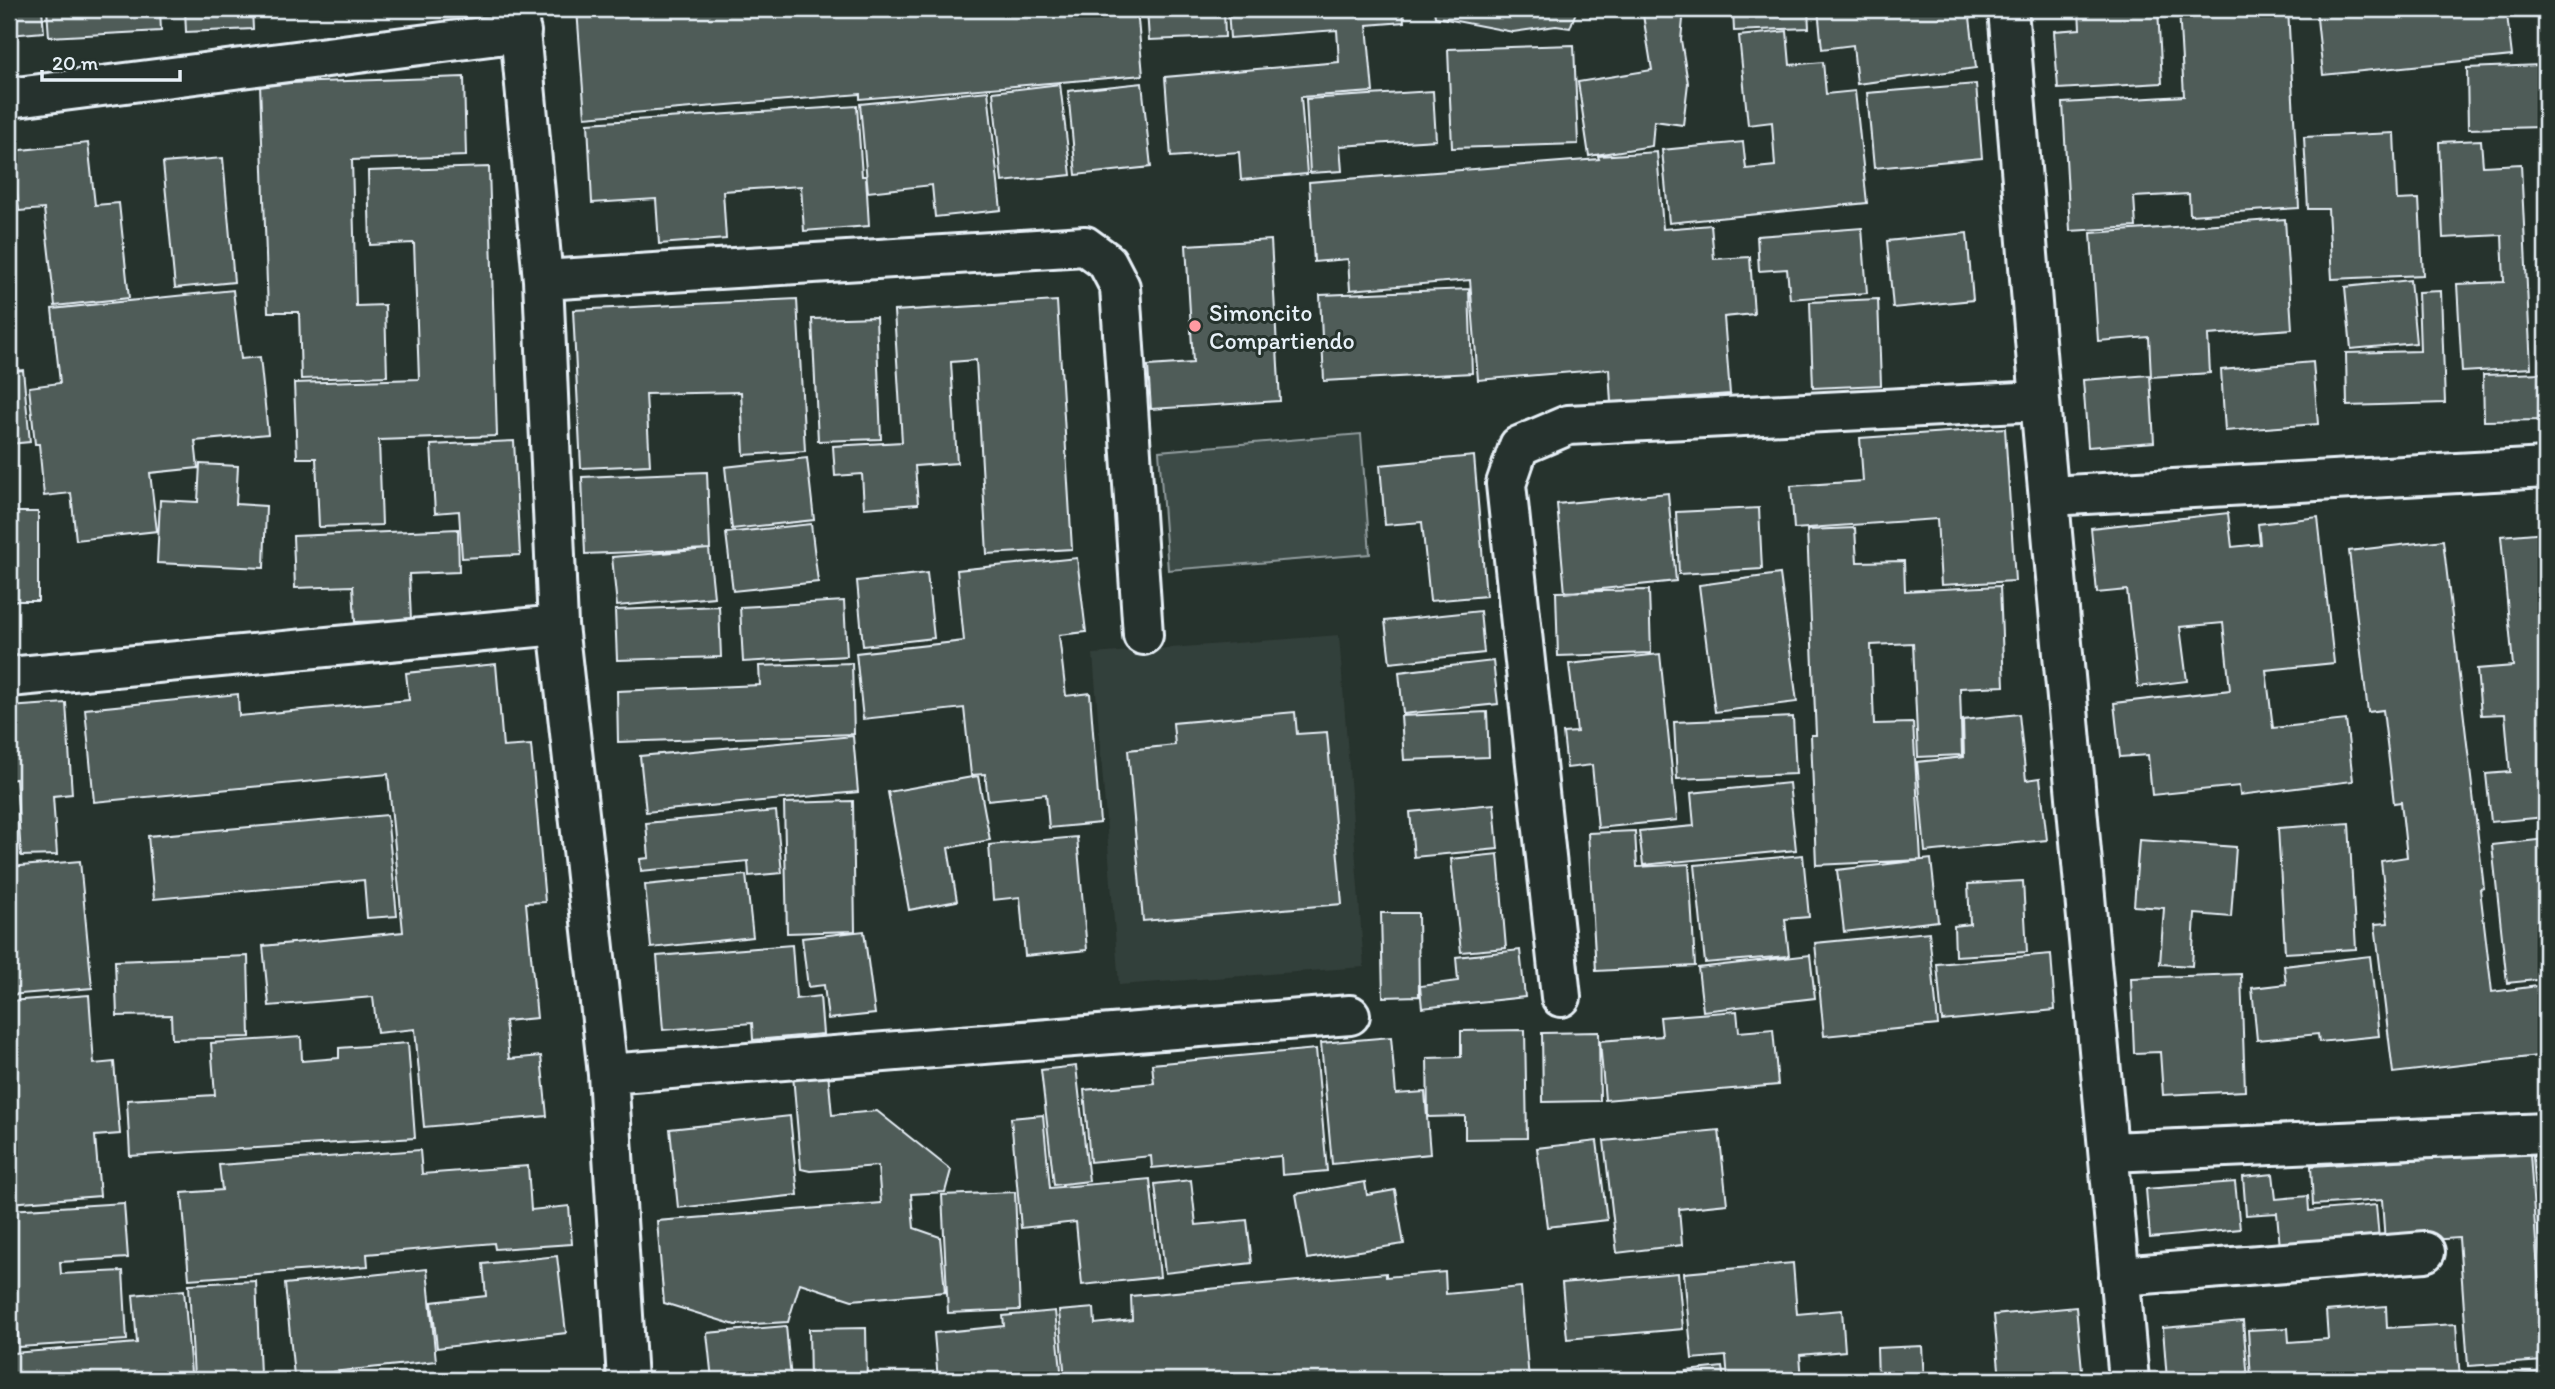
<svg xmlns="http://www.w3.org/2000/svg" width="2555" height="1389" font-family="Itim,sans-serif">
  <rect width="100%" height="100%" fill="#26332d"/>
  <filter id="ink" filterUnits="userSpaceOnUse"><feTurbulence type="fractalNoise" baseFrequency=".0143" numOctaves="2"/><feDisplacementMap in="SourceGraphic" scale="14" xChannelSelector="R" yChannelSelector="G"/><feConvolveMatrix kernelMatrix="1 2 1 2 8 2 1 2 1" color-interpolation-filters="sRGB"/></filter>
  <g filter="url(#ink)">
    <path fill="#333f3a" d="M1339,635L1364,967L1119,985L1093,654Z"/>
    <path fill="#3e4b47" stroke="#939ea0" stroke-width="2" d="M1361,434L1370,554L1168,570L1159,451Z"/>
    <path fill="#505c59" stroke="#e8f1f8" stroke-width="2" d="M9,9H42L44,32L9,35Z
      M47,9H160L161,31L49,37Z
      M185,9H252L253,29L186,32Z
      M577,9H1137L1143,75L860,99V94L585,117Z
      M1147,9H1224L1225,37L1149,40Z
      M1228,9H1403L1404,22L1367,25L1373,92L1301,97L1307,174L1241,180L1239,152L1171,157L1165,77L1339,62L1337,30L1230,38Z
      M1434,9H1577L1570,28L1556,26L1513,32L1435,17Z
      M1642,9H1684L1681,40L1688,83L1683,125L1654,121L1652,146L1589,156L1578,82L1652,70Z
      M1733,9H1808L1809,28L1734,31Z
      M1818,9H1969L1976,68L1857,84L1853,45L1822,49Z
      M2079,9H2158L2162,83L2058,89L2054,31L2080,29Z
      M2179,9H2288L2299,208L2190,215L2189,194L2134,197L2136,227L2070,231L2063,103L2184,96Z
      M2316,9H2534V13L2507,15L2512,56L2323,75Z
      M1787,31L1790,65L1823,62L1826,94L1855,91L1867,203L1669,223L1662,150L1743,142L1746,169L1775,166L1772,122L1748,125L1739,36Z
      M1574,45L1578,144L1452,148L1448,49Z
      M2540,65L2542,127L2468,129L2467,68Z
      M464,77L466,156L352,160L356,306L385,305L387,376L301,379L299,312H268L260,84Z
      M1142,83L1151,167L1076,175L1068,91Z
      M1060,84L1071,175L1002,182L993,92Z
      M1976,84L1982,158L1874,168L1867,93Z
      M988,91L1001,210L935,217L932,185L868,192L860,104Z
      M1433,91L1436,140L1340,146L1342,171L1310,173L1306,99Z
      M857,106L862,176H866L869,226L804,231L801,186L723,191L726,239L659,244L656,199L592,203L588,123Z
      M2394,133L2397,200L2419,199L2423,275L2332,279L2328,209H2308L2304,137Z
      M2481,140L2483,166L2521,164L2531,368L2462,372L2457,284L2504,282L2502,235L2443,238L2439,142Z
      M88,143L95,205L119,203L129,298L55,306L44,209L19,211L12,151Z
      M1657,152L1663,229L1711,225L1714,259L1750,257L1754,314L1724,317L1730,394L1611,403L1609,369L1478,380L1470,280L1350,290L1348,259L1314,262L1309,182L1599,159L1598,156Z
      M223,158L234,282L175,288L163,163Z
      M489,167L497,436L379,440L382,525L319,527L316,458H297L294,383L419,379L414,243L370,245L368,171Z
      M2285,219L2292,329L2208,335L2210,373L2151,377L2149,337L2098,341L2091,233Z
      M1862,228L1867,293L1790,299L1787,269L1759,271L1757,236Z
      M1967,233L1973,300L1893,308L1887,241Z
      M1271,240L1280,401L1151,409L1148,366L1193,363L1186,245Z
      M2410,280L2416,343L2351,349L2345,287Z
      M1469,289L1472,373L1324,381L1320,295Z
      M233,290L241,359L260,357L268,434L195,441L198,468L150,473L157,531L76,540L71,493L44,496L39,444H35L29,387L60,383L52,309Z
      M2441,291L2445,403L2347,406L2346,353L2420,351L2418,292Z
      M9,297L15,371L23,370L30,442L9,444Z
      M797,299L805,451L744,455L741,392L646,394L650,465L581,468L573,310Z
      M1878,299L1881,385L1813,388L1810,302Z
      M1057,301L1072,549L987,554L976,360L951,362L957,463L915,466L918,504L864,508L862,474L835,476L833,446L902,442L894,311Z
      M876,317L881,439L818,441L812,319Z
      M2313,362L2318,424L2225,431L2221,370Z
      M2542,373L2543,420L2484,421L2483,375Z
      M2150,375L2154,442L2088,447L2083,380Z
      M2005,428L2015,581L1941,585L1937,519L1794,529L1791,486L1863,481L1860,438Z
      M514,441L520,555L462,558L459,511L435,513L431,445Z
      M1474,456L1486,596L1430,601L1422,522L1385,525L1380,465Z
      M807,458L814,520L732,529L725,467Z
      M200,464L238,466L236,504L266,506L264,568L157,563L160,500L198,502Z
      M707,472L710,549L585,554L582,477Z
      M1668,493L1676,581L1565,593L1557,504Z
      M1759,508L1762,569L1679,574L1676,512Z
      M9,512H38V601H9Z
      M2228,513L2232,547L2260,544L2258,524L2318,517L2334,663L2266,670L2273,728L2346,720L2353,781L2240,795L2239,786L2152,795L2148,755L2120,757L2114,703L2230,690L2223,623L2180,627L2187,681L2138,687L2127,590L2097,593L2091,528Z
      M811,524L818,582L733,591L726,533Z
      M1855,528L1857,562L1904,561L1905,591L2000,586L2004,686L1960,688L1962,755L1918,757L1913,643L1871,645L1874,724L1913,723L1921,860L1816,865L1811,735H1816L1807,530Z
      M458,529L459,572L409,574L411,620L355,622L353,586L295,588L293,536Z
      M2546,532V817L2491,822L2486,774L2510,772L2505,714L2481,715L2477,669L2513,666L2501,536Z
      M2443,540L2484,888L2480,889L2492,992L2546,985V1055L2393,1073L2375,924L2388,923L2381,861L2407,857L2401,802L2394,803L2383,710L2368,712L2349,551Z
      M709,549L714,597L617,606L612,557Z
      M1077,558L1086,632L1059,635L1066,696L1090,693L1100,823L1049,828L1046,794L988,800L985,774L971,775L964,708L863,719L856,653L964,641L957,570Z
      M927,573L934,638L863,646L857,581Z
      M1780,574L1797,702L1715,712L1699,585Z
      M1649,590L1651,653L1558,656L1556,592Z
      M844,601L847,656L743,662L740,607Z
      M719,606L721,657L617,660L615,610Z
      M1480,611L1484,653L1390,663L1385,621Z
      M1660,654L1677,820L1598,828L1592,765L1567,768L1563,733L1577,732L1569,664Z
      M1493,661L1498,704L1403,714L1399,672Z
      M852,663L854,734L618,742L617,691L760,685L759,666Z
      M496,664L503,747L531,745L545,902L526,903L537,1018L505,1021L509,1059L541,1056L547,1116L424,1127L415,1029L377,1033L373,997L269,1006L263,946L403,932L388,774L94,802L85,709L238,694L239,716L409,700L406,673Z
      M66,703L72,794L53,796L57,855L21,856L16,779L9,780V707Z
      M1295,712L1297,734L1327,732L1342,904L1143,921L1128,750L1175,745L1173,723Z
      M1487,712L1489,757L1404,760L1401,716Z
      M2019,714L2026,780L2040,778L2047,840L1925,852L1917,762L1964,757L1963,720Z
      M1793,717L1796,774L1677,779L1674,722Z
      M853,736L858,792L646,812L640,756Z
      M978,776L990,840L948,848L957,901L909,910L888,792Z
      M1789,783L1796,850L1643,865L1639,831L1694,826L1691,793Z
      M853,801L855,931L787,933L784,803Z
      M1494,804L1498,849L1414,857L1410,812Z
      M776,811L782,873L749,876L748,861L641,871L640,859L649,858L646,823Z
      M387,815L397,916L367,918L364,880L154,899L148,836Z
      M2349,823L2356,949L2285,953L2278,828Z
      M1635,831L1637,867L1689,864L1695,966L1596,971L1588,833Z
      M1077,837L1087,950L1025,956L1020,897L993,900L989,845Z
      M2546,839V979L2507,983L2492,845Z
      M2139,840L2236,847L2231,917L2195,914L2192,966L2160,964L2164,908L2134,906Z
      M1498,854L1506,948L1461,952L1451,859Z
      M1803,855L1809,917L1785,919L1789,956L1705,963L1695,865Z
      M1931,859L1938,921L1844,932L1837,870Z
      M80,861L92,988L9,995V867Z
      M746,875L753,937L651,948L645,885Z
      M2023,881L2027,952L1955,956L1954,926L1970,924L1968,884Z
      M1381,913H1418L1419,996L1383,997Z
      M864,931L875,1014L828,1019L824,985L808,987L802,938Z
      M1929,932L1938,1025L1824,1036L1815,943Z
      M792,945L796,999L820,996L823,1034L753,1040L752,1023L663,1030L657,956Z
      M1520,950L1525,997L1422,1008L1420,986L1458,981L1456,957Z
      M2051,954L2055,1010L1942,1021L1937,964Z
      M1810,955L1815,998L1703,1011L1698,968Z
      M248,956L250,1037L172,1039L171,1015L117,1016L115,961Z
      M2370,956L2379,1036L2319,1042L2318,1034L2257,1040L2252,988L2286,984L2284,966Z
      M2241,974L2245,1091L2163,1095L2160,1052L2134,1053L2131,978Z
      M89,995L94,1064L114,1062L120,1134L95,1136L100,1196L9,1203V1207V1001Z
      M1737,1011L1739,1032L1773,1029L1778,1085L1605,1100L1600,1041L1662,1036L1660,1017Z
      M1525,1030L1527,1138L1465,1139V1116L1428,1117L1427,1058L1461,1057V1031Z
      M1599,1032L1600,1101L1543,1102L1542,1033Z
      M301,1037L302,1061L339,1058V1048L408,1043L415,1138L130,1156L127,1100L215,1095L211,1043Z
      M1391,1037L1396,1094L1425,1092L1430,1154L1332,1164L1321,1043Z
      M1316,1049L1327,1171L1282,1175L1281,1156L1152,1168L1151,1156L1090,1162L1084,1090L1154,1083L1152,1064Z
      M1076,1066L1089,1181L1054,1185L1041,1070Z
      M828,1072L832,1115L877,1111L951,1170L945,1192L911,1194L914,1228L940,1237L945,1292L852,1300L800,1283L788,1322L735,1325L664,1303L657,1221L881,1203L878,1166L810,1171L801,1169L793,1075Z
      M1043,1115L1050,1188L1150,1179L1160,1277L1082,1285L1076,1222L1021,1228L1011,1118Z
      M790,1116L798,1195L678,1208L670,1129Z
      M1719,1130L1727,1204L1679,1209L1682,1245L1617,1253L1604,1141Z
      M1597,1141L1607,1220L1547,1227L1537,1148Z
      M420,1150L422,1174L528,1166L531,1210L569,1206L572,1244L495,1249L494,1243L367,1254L368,1266L189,1279L182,1193L222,1190L219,1165Z
      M2530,1153L2544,1361L2468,1366L2459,1238L2385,1243L2382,1200L2313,1205L2311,1166Z
      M2546,1155V1285H2543L2533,1156Z
      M2273,1174L2276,1199L2308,1196L2309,1211L2376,1205L2380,1251L2281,1259L2277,1213L2246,1215L2243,1177Z
      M1191,1180L1196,1225L1247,1220L1252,1263L1165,1273L1155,1184Z
      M1365,1182L1367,1195L1395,1190L1404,1244L1307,1259L1296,1194Z
      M2235,1182L2240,1229L2150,1238L2146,1189Z
      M1015,1192L1020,1310L948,1313L942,1195Z
      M124,1203L128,1258L60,1262L61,1274L123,1271L127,1340L19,1347L9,1210Z
      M557,1256L566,1333L437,1348L432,1302L486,1296L483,1264Z
      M9,1258L14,1324L9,1325Z
      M1793,1263L1797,1314L1842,1310L1845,1351L1800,1355L1802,1380H1728L1726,1356L1692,1359L1684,1273Z
      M427,1269L436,1361L294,1376L285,1284Z
      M1445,1272L1446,1294L1521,1287L1529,1380H1065L1059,1311L1094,1308L1095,1324L1132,1320L1131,1296L1386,1273V1277Z
      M1678,1273L1683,1329L1567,1339L1562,1283Z
      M256,1281L260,1374L194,1378L189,1284Z
      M184,1290L191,1373L116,1380H9V1329H11L13,1353L137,1343L133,1295Z
      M2386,1306L2387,1328L2456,1324L2460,1380H2251L2248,1330L2288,1328L2289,1342L2328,1339L2326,1311Z
      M2076,1307L2083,1380H2000L1994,1315Z
      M1055,1311L1062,1380H938L934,1333L1004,1326L1003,1316Z
      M2243,1321L2248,1380H2167L2163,1328Z
      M786,1326L791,1380H712L707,1333Z
      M866,1328L867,1380H810L809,1329Z
      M1922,1346L1924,1380H1878L1877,1348Z
      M1722,1367L1724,1380H1688L1687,1371Z
      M2545,1372L2546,1380H2467Z
      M1583,1377L1584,1380H1550Z"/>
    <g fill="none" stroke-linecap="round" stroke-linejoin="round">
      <defs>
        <path id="minor" d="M518,9L543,280L558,625L608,1074L627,1380
          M2008,9L2040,401L2129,1380
          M9,98L521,32
          M543,280L1085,246L1107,262L1120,287L1143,635
          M2050,496L2546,468
          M9,677L558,625
          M1561,997L1506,484L1519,446L1568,425L2040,401
          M608,1074L1350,1015
          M2110,1152L2546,1133
          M2119,1276L2425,1252"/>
      </defs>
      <use href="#minor" stroke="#e8f1f8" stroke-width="44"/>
      <use href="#minor" stroke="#26332d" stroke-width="38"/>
    </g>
  </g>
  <circle fill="#ff9aa2" stroke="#26332d" stroke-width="2.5" cx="1195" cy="326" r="7"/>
  <g text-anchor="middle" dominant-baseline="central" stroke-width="6" stroke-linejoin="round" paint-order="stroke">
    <g font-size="24" fill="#e8f1f8" stroke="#26332d" text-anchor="start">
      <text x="1209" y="312">Simoncito<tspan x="1209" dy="28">Compartiendo</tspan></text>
    </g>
  </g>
  <rect width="2555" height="1389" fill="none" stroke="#26332d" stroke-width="35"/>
  <rect x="18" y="18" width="2520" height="1354" fill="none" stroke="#e8f1f8" stroke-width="2.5" filter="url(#ink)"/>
  <path d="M42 70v10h138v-10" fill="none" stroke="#e8f1f8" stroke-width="3.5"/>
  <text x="52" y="70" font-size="21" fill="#e8f1f8" stroke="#26332d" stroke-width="5" paint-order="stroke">20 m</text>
</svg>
